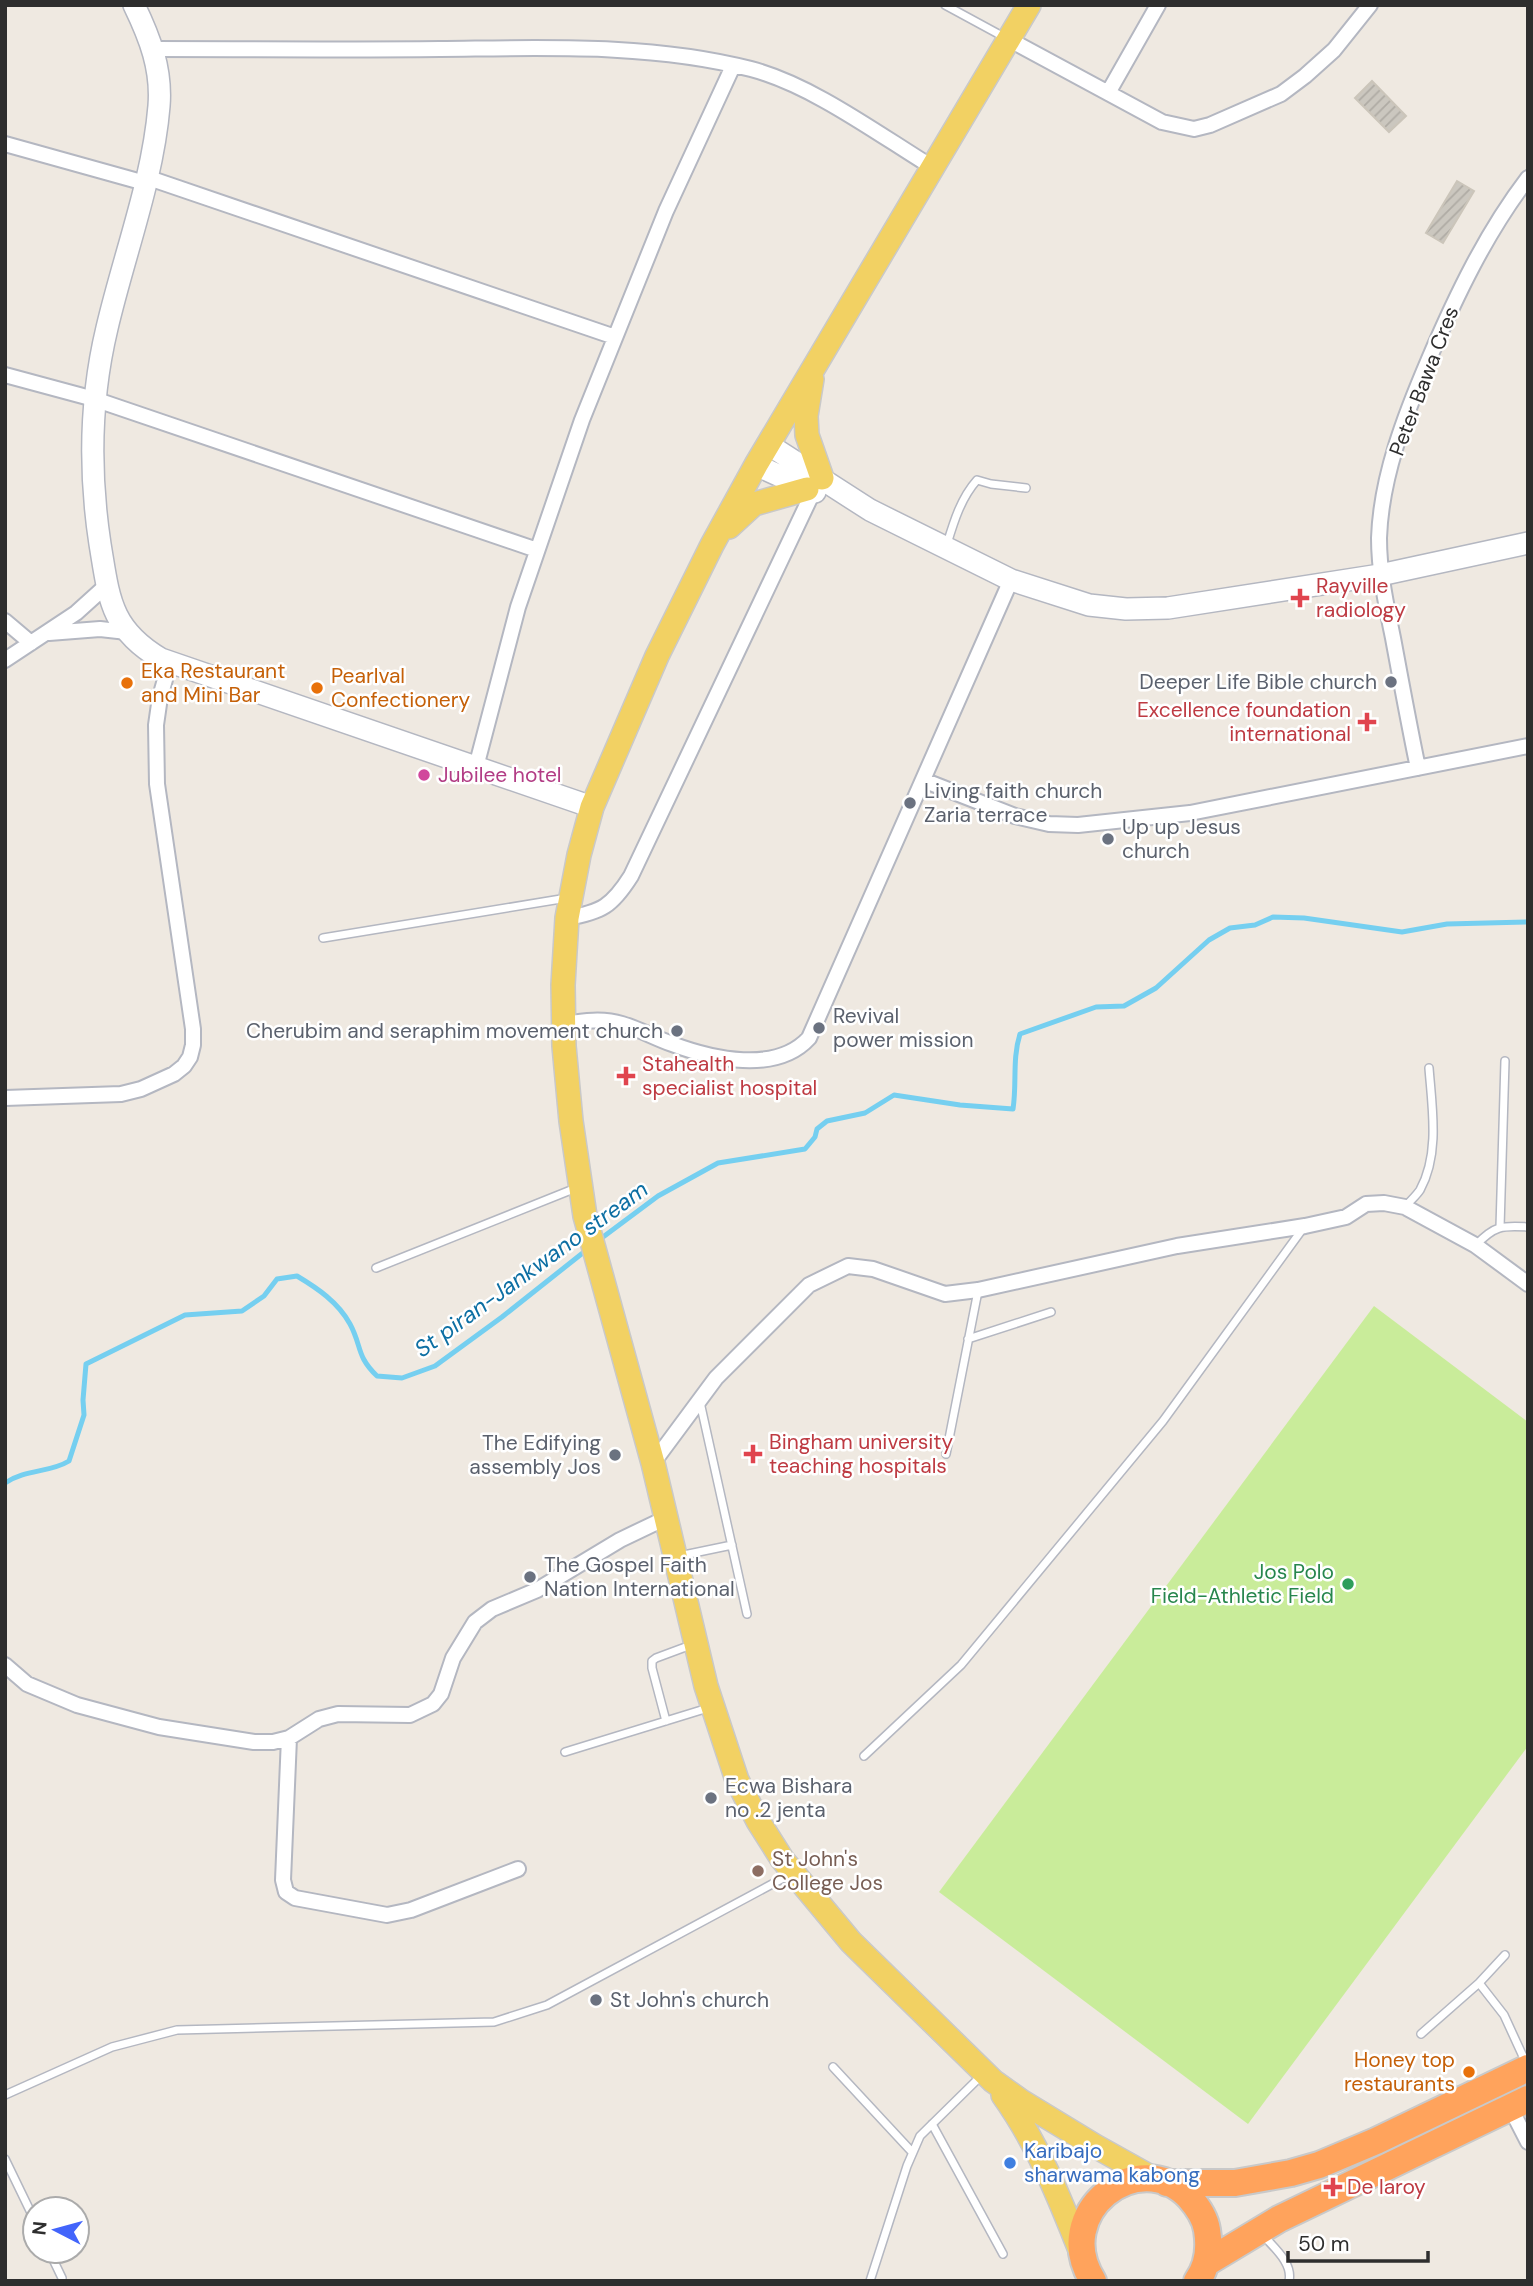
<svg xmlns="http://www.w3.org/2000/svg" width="1533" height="2286" font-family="'DM Sans',sans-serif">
  <defs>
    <pattern id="building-hatch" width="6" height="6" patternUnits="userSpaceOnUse" patternTransform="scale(1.75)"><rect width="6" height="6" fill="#cbc7bf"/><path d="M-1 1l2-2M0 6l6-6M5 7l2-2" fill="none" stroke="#afaba4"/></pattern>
  </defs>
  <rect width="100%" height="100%" fill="#efe9e1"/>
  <path fill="#c9ec9a" d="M1374,1306L1528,1422V1746L1248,2124L939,1892Z"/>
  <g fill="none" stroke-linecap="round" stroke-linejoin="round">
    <path stroke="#75cff0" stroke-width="5" d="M599,1240L658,1196L718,1163L805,1149L815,1137L817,1129L827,1121L865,1113L894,1095L960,1105L1013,1109C1017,1084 1012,1059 1020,1034L1096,1007L1124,1006L1156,988L1209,940L1230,928L1255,925L1273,917L1304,918L1402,932L1447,924L1528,922
      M5,1483C25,1469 50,1473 69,1461L84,1415L83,1400L86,1364L185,1315L242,1311L264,1296L277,1279L297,1276C317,1288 338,1302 350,1324C362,1346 356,1356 377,1376L402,1378L435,1366L502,1317L589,1248"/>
  </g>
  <path fill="url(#building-hatch)" stroke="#cbc5ba" stroke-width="2" d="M1372,81L1406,116L1389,132L1355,98Z
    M1457,181L1474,191L1443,243L1426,233Z"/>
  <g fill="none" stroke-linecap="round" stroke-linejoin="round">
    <defs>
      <path id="lane" d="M945,5L1004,37
        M947,544C954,521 961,498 977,480L991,484L1026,488
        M323,938L567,898
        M1405,1207C1410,1201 1416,1196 1420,1190C1440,1154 1432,1107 1429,1068
        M1500,1227L1505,1061
        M1476,1245C1494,1226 1502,1225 1528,1227
        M376,1268L576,1188
        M968,1339L1051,1312
        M700,1402L747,1614
        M946,1454L978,1291
        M679,1556L732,1545
        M666,1721L652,1668V1661L656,1658L691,1645
        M565,1752L708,1708
        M864,1756L961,1665L1163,1421L1304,1227
        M1479,1983L1504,2015L1526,2063
        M1421,2034L1479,1983L1505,1955
        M833,2067L912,2152
        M5,2095L112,2047L177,2030L494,2022L547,2005L789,1875
        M932,2124L1003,2254
        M5,2159L35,2221
        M1263,2235C1274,2248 1293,2263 1289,2281
        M49,2251L62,2278
        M870,2281L907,2166L920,2136L981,2076"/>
      <path id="street" d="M1008,39L1162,122L1194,129L1210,125L1281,94L1305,76L1334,50L1370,5
        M154,49C249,49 345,50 440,49C543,48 650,43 751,69C812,85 878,134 932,167
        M1108,93L1158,5
        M5,144L145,183
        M146,177L615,337
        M5,375L94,399L537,550
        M5,621L31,643
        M49,633L100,629L127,632
        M5,660L76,613L107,585
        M476,767L518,607L582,420L666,211L733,66
        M1418,768C1409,725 1401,681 1393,638C1386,604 1379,572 1379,538C1381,477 1405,415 1429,359C1456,296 1486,233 1528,178
        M923,780L1015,816L1049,824L1078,825L1190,813L1528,746
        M567,918C602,912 612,906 631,876L813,492
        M564,1024C583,1021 603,1018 622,1024C639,1029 655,1038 672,1044C712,1059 776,1074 809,1038L1011,580
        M5,1098L121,1094L141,1089L174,1074L184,1066L190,1057L193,1045V1029L157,784L156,725L160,697L170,662
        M653,1463L716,1378L809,1285L848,1266L873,1269L945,1294L978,1290L1177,1246L1305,1226L1346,1217L1366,1204L1384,1203L1405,1207L1475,1245L1528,1284
        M5,1665L27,1684L77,1705L159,1727L254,1742H273L289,1738L319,1719L338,1714L410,1715L433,1704L441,1694L453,1658L475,1622L492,1609L537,1590L620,1540L666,1518
        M289,1738L283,1880L286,1892L295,1898L387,1915L411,1910L518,1869
        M1510,2107L1528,2142"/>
      <path id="secondary" d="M134,5C150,38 162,69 159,106C153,180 124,255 107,328C90,399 89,472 100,544C109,598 110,629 161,659L592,807
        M769,445L870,510L1011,580L1089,605L1126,609L1168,608L1380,575L1528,543
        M756,465L815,492"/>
      <path id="primary" d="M1029,5L756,465L712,545L657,656L592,807L579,855L567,918L563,985L564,1046L571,1121L585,1216L653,1463L706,1686L737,1780L758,1821L782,1859L851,1942L993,2081L1021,2101L1095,2146L1156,2180
        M812,379L806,416L807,435L822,478
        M729,527L754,504L807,489
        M1003,2095C1038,2144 1060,2199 1082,2255"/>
      <path id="highway" d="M1167,2183H1235L1291,2173L1319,2165L1376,2141L1528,2068
        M1206,2263L1279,2219L1528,2099
        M1093,2281C1050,2213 1138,2144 1189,2197C1197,2206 1205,2217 1207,2230C1210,2248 1208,2266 1197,2281"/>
    </defs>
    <use href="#lane" stroke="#b4b7c1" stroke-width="10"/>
    <use href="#street" stroke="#b4b7c1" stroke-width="18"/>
    <use href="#secondary" stroke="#b4b7c1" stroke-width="24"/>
    <use href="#primary" stroke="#c9c9c9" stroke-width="26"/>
    <use href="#highway" stroke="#c9c9c9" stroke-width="30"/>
    <use href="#lane" stroke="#fff" stroke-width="7"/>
    <use href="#street" stroke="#fff" stroke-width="14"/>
    <use href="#secondary" stroke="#fff" stroke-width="21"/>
    <use href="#primary" stroke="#f2d163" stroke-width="23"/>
    <use href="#highway" stroke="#ffa35c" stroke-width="26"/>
  </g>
  <g fill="#e0444e" stroke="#fff" stroke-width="2.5">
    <path d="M1296.5 587.5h7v7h7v7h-7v7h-7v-7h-7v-7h7z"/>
    <path d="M1363.5 711.5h7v7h7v7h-7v7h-7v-7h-7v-7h7z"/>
    <path d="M622.5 1065.5h7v7h7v7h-7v7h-7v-7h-7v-7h7z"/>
    <path d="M749.5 1443.5h7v7h7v7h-7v7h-7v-7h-7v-7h7z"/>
    <path d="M1329.5 2176.5h7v7h7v7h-7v7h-7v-7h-7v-7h7z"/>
  </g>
  <g fill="#6b7280" stroke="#fff" stroke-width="2.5">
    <circle cx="1391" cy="682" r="7"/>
    <circle cx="910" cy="803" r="7"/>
    <circle cx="1108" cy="839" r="7"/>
    <circle cx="819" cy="1028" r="7"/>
    <circle cx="677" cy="1031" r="7"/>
    <circle cx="615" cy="1455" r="7"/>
    <circle cx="530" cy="1577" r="7"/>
    <circle cx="711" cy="1798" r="7"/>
    <circle cx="596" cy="2000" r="7"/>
  </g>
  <g fill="#e8710a" stroke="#fff" stroke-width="2.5">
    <circle cx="127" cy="683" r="7"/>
    <circle cx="317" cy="688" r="7"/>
    <circle cx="1469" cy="2072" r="7"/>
  </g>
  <circle fill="#d1479c" stroke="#fff" stroke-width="2.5" cx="424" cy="775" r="7"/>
  <circle fill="#2e9e5b" stroke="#fff" stroke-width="2.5" cx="1348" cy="1584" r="7"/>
  <circle fill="#8d6e63" stroke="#fff" stroke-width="2.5" cx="758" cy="1871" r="7"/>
  <circle fill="#3f7fe0" stroke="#fff" stroke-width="2.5" cx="1010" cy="2163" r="7"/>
  <g text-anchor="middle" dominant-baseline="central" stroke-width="5" stroke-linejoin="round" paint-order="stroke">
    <g font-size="21" fill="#2e2e2e" stroke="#fff">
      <text transform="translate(1424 381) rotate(-69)">Peter Bawa Cres</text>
    </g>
    <g font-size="21" fill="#be3a42" stroke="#fff" text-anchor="start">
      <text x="1316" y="586">Rayville<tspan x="1316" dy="24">radiology</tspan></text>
      <text x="1351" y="710" text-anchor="end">Excellence foundation<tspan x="1351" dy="24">international</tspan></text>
      <text x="642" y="1064">Stahealth<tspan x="642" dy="24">specialist hospital</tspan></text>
      <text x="769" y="1442">Bingham university<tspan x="769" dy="24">teaching hospitals</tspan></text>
      <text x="1347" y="2187">De laroy</text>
    </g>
    <g font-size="21" fill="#c56008" stroke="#fff" text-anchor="start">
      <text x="141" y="671">Eka Restaurant<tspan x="141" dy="24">and Mini Bar</tspan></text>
      <text x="331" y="676">Pearlval<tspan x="331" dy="24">Confectionery</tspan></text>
      <text x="1455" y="2060" text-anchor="end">Honey top<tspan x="1455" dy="24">restaurants</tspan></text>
    </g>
    <g font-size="21" fill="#5b616d" stroke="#fff" text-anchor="start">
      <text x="1377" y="682" text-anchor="end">Deeper Life Bible church</text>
      <text x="924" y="791">Living faith church<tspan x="924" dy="24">Zaria terrace</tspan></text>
      <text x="1122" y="827">Up up Jesus<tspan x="1122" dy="24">church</tspan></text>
      <text x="833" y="1016">Revival<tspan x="833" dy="24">power mission</tspan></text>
      <text x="663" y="1031" text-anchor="end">Cherubim and seraphim movement church</text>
      <text x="601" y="1443" text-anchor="end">The Edifying<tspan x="601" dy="24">assembly Jos</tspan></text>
      <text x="544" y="1565">The Gospel Faith<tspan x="544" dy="24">Nation International</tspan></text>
      <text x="725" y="1786">Ecwa Bishara<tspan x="725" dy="24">no .2 jenta</tspan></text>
      <text x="610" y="2000">St John's church</text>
    </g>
    <g font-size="21" fill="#b23c85" stroke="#fff" text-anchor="start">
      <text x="438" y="775">Jubilee hotel</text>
    </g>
    <g font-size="21" fill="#27864d" stroke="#fff" text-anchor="end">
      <text x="1334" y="1572">Jos Polo<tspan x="1334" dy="24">Field-Athletic Field</tspan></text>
    </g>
    <g font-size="21" fill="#785e54" stroke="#fff" text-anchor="start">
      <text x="772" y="1859">St John's<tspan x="772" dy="24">College Jos</tspan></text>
    </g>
    <g font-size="21" fill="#366cbe" stroke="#fff" text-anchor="start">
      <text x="1024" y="2151">Karibajo<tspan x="1024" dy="24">sharwama kabong</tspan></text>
    </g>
    <g font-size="23" font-style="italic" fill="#0d6fa3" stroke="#fff">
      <text transform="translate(531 1269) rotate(-36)">St piran-Jankwano stream</text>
    </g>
  </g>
  <rect width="1533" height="2286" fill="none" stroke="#2e2e2e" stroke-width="14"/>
  <g transform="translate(56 2230) rotate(276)"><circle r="33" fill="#ffffff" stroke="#ababab" stroke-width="2"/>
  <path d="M0-5L12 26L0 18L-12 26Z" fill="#4264fb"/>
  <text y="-10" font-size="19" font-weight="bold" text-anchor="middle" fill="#2e2e2e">N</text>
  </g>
  <path d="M1288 2251v10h140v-10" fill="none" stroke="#2e2e2e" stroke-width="3.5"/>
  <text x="1298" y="2251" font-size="21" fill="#2e2e2e" stroke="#ffffff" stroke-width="5" paint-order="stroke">50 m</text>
</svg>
